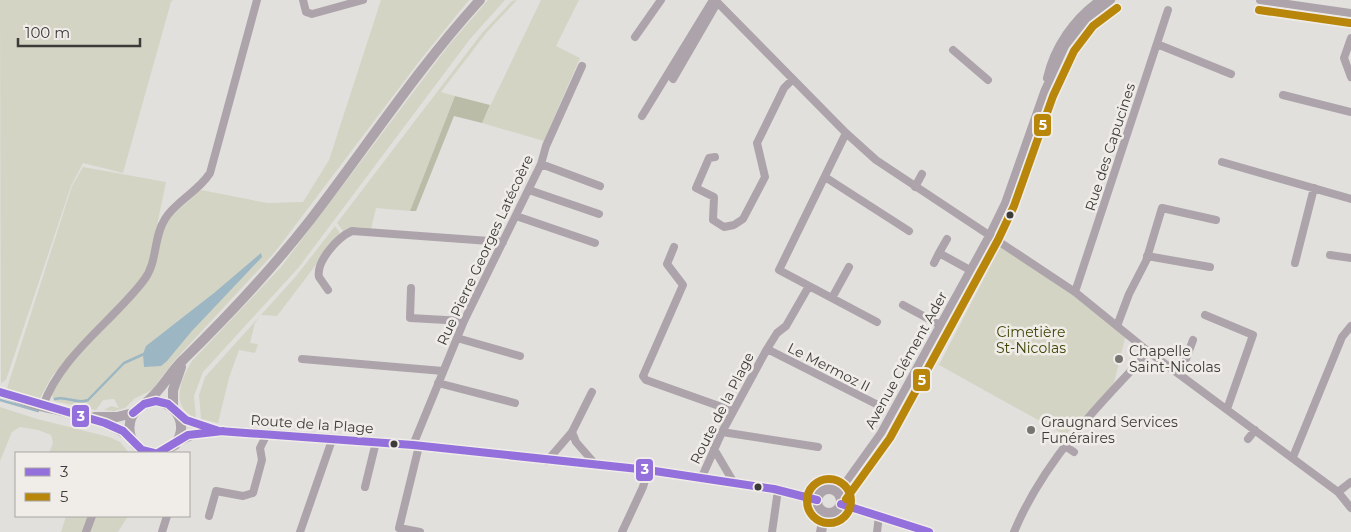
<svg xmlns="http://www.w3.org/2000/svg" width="1351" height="532" font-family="Montserrat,sans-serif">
  <rect width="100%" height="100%" fill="#e2e0dd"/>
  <path fill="#d3d4c4" d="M0,0H173L171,2L123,173L83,163L71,186L6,380L1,383Z
    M381,0H469L421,59L275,252L174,361L152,390L134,399L125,408L114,411L104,410L111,406L119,408L114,399L103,400L96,410L54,401L51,393L63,373L147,282L152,275L161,233L167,220L201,190L267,203L303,202L329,160Z
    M488,0H505L470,39L299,267L203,372L194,396L196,418C169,408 181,378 192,361L281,267L449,45Z
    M517,0L487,32L441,92L455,96L410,211L376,208L371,229L359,227L343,231L337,223L482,33L512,1Z
    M541,0H579L556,46L580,58L544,141L482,123Z
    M83,167L166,182L149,264L142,277L52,376L40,398L37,399L7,388L72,186Z
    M335,226L340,233L277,316L261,315L255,323L250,343L258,344L255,353L239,350L229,378L218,423L201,419L199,395L205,377L297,275Z
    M1003,242L1126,334L1114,383L1101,399L1065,435L939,365Z
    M0,407L37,419L109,437L120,442L129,453H49L53,443L51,435L38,430L20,427L12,432L0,461Z
    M66,516H128L118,532H61Z"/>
  <path fill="#babca7" d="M455,96L490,105L482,123L454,116L416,211H410Z"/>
  <path fill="#9cb7c3" d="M261,253L262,257L191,332L167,361L161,366L144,367L143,354L146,346L214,293Z"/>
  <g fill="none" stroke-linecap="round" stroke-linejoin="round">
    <path stroke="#9cb7c3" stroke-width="2.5" d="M55,399C66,395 77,405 88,400L124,363L144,354
      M0,400L38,411"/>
    <path stroke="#ada4ab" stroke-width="8" d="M303,0L306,12L312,14L363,0
      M715,0L846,133L876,160L1075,292L1149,352L1338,492L1351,508
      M1260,0L1351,13
      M635,37L661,0
      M1351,38L1344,58L1351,77
      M1157,44L1231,74
      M953,50L988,80
      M1047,78C1054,47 1074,18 1100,0
      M673,79L717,3
      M1283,95L1351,112
      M642,116L713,0
      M846,133L779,270L877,322
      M715,157L709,158L696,188L714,197L713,220L724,227L734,225L743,219L765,177L757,143L784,88L793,79
      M1222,162L1351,199
      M541,164L600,186
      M825,177L909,231
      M915,187L922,174
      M529,190L599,214
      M516,216L595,243
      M947,239L939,253L970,270
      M674,247L667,264L683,285L643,376L646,380L733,411
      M1330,255L1351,258
      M1147,256L1210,267
      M934,263L939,253
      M1295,263L1314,188
      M411,288L410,318L464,321
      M328,290L319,277C316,261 338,237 352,231L503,242
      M1075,292L1168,10
      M832,298L849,267
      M903,305L940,325
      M1205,315L1253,335L1227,409
      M1117,326L1129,294L1146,261L1162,208L1216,220
      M457,338L520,356
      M767,349L880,406
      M302,359L443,371
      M1180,375L1193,340
      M438,383L515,403
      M43,406C61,355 112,322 144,280C158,262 153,237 165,219C175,202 198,192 210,173L257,0
      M572,432L576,442L596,465
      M722,432L818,447
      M1248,439L1255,430
      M413,445L464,321L541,164L546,146L582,66
      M419,446L399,528L420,532
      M1065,446L1074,452
      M714,449L734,483
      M1293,457L1342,337L1351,326
      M547,461L572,432L592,392
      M701,479L722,432L767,349L777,333L786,326L809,286
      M365,487L376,442
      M1338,492L1351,482
      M838,493L881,433L989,236L1005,203L1044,92L1065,46L1086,19L1111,0
      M209,516L216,491L243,496L253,493L262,460L260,448L267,434
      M86,532L92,516
      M162,532L167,516
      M300,532L332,440
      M622,532L643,487L648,470
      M772,532L778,490
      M877,532L879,516
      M1014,532C1043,462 1097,406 1149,352"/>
    <path stroke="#ada4ab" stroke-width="10" d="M0,392C15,397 29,403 44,407C74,414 107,418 131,438
      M144,404C161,392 169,373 184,359C229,315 272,269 311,219C367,146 418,68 480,0
      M173,408V390L181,367
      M177,413L186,420L216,430
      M95,417H117L133,413
      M178,441L194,434L219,431L413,445L648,470L774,489L817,500
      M154,453C120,450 122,404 156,401C179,405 188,426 175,445L158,453
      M817 501a12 12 0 1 1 24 0a12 12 0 1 1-24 0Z
      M841,504L929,532
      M821,532L825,513"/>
    <defs>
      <path id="bus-1" d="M0,392L105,423L123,431L142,450L154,453
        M133,413L144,404L156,401L168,404L186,420L219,431L413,445L648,470L774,489L817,500
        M158,453L188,435L223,431
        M841,504L929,532"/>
      <path id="bus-2" d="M1259,10L1350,23
        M807 501a22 22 0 1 1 44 0a22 22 0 1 1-44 0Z
        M846,499L890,438L998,240L1014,206L1053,96L1074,51L1093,26L1117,8"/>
    </defs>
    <use href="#bus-1" stroke="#f0ede9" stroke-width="11"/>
    <use href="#bus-2" stroke="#f0ede9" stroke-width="11"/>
    <use href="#bus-1" stroke="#9370db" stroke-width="8"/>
    <use href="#bus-2" stroke="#b8860b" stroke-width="8"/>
  </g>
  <g fill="#3c3b3a" stroke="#f0ede9" stroke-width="2">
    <circle cx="1010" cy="215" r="4.5"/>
    <circle cx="394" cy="444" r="4.5"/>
    <circle cx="758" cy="487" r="4.5"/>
  </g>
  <g fill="#767573" stroke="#f0ede9" stroke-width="2">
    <circle cx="1119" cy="359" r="5"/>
    <circle cx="1031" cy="430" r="5"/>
  </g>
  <g text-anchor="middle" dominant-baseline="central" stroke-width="5" stroke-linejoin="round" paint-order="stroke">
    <g font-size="14" fill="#3c3b3a" stroke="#f0ede9">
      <text transform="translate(1110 147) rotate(-72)">Rue des Capucines</text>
      <text transform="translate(485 250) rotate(-65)">Rue Pierre Georges Latécoère</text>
      <text transform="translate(906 360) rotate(-61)">Avenue Clément Ader</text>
      <text transform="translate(829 367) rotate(27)">Le Mermoz II</text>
      <text transform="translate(722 408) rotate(-63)">Route de la Plage</text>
      <text transform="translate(312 424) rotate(4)">Route de la Plage</text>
    </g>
    <g font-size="14" fill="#3f4404" stroke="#f0ede9">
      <text x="1031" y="332">Cimetière<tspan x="1031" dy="16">St-Nicolas</tspan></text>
    </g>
    <g font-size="14" fill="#3c3b3a" stroke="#f0ede9" text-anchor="start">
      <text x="1129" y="351">Chapelle<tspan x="1129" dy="16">Saint-Nicolas</tspan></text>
      <text x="1041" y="422">Graugnard Services<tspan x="1041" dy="16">Funéraires</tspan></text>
    </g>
  </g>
  <g stroke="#f0ede9" stroke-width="2">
    <rect x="1033" y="113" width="19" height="24" rx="5" fill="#b8860b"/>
    <rect x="912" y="368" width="19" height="24" rx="5" fill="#b8860b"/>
    <rect x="71" y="404" width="19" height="24" rx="5" fill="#9370db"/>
    <rect x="635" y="458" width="19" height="24" rx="5" fill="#9370db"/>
  </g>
  <g font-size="14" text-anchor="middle" font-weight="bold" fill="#fff">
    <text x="1043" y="130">5</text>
    <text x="922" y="385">5</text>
    <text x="81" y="421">3</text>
    <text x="645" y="474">3</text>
  </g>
  <rect x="15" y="452" width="175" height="65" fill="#f0ede9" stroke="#a8a6a3"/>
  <rect x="25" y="468" width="25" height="8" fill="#9370db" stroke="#a8a6a3"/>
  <text x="60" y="477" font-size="15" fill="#3c3b3a">3</text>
  <rect x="25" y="493" width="25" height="8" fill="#b8860b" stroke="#a8a6a3"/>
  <text x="60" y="502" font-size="15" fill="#3c3b3a">5</text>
  <path d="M18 38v8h122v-8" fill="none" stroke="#3c3b3a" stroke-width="2.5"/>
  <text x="25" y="38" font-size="15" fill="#3c3b3a" stroke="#f0ede9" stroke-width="4" paint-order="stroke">100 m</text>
</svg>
